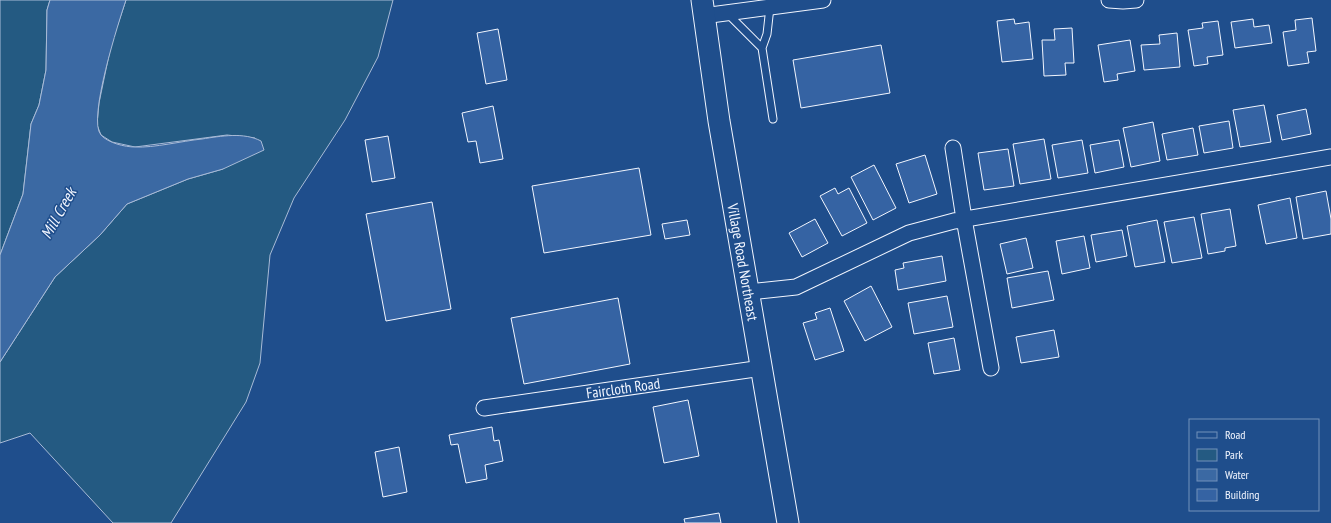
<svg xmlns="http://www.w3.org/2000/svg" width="1331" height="523" font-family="'PT Sans Narrow',sans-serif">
  <rect width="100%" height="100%" fill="#1f4e8c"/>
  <path fill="#245a82" stroke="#a8bbd7" d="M0,0H50L47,10L46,70L39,105L31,124L23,194L0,255Z
    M126,0H393L378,57L345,120L294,198L270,255L260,363L246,402L171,523H113L30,433L0,443V362L55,277L100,235L127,204L188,179L223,169L255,138L227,135L135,147L112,142L101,135L97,125L99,103L111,45Z"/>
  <path fill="#3b69a3" stroke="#a8bbd7" d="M50,0H126C119,21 87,120 101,135C108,143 125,147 135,147C154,148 182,141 202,139C221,136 244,132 261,141L264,150L223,169L188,179L127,204L100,235L55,277L0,362V255L23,194L31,124L39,105L46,70L47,10Z"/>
  <path fill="#3563a3" stroke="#f2f6ff" d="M1312,18L1316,51L1307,52L1309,63L1288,66L1283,32L1296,30L1295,20Z
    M1014,19L1015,24L1029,22L1033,59L1002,62L997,21Z
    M1253,19L1254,27L1269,25L1272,43L1235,48L1231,22Z
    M1218,21L1223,55L1207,57L1208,64L1194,66L1188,30L1203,28L1202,23Z
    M1072,28L1074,63H1065L1066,75L1044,76L1042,40H1055L1054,29Z
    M498,29L507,80L486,84L477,33Z
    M1177,33L1180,67L1144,70L1141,45L1160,44L1159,35Z
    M1130,40L1135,71L1117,74L1118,80L1104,82L1098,45Z
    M881,45L890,93L801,108L793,60Z
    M1264,105L1271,142L1240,147L1233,110Z
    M493,106L503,159L480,163L476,141L468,142L462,113Z
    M1306,109L1311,134L1282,140L1277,115Z
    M1229,121L1233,148L1204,153L1199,126Z
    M1153,122L1160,161L1131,167L1123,128Z
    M1193,128L1198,155L1167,160L1162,134Z
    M388,136L395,178L372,182L365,140Z
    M1044,139L1051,179L1020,184L1013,144Z
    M1082,140L1088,173L1058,178L1052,145Z
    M1119,140L1124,167L1095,173L1090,145Z
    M1008,149L1014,186L984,190L978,153Z
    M925,155L937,194L909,203L896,164Z
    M874,165L896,208L873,220L851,177Z
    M639,168L651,235L544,253L532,186Z
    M835,188L838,194L849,188L867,223L842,236L820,196Z
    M1326,191L1331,219V234L1303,239L1296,197Z
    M1290,198L1297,238L1266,244L1258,205Z
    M432,202L451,309L386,321L366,214Z
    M1230,209L1236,246L1225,248V251L1208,254L1201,214Z
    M1194,217L1202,258L1172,263L1164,222Z
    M815,219L828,243L802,257L789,233Z
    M687,220L690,235L665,239L662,224Z
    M1157,220L1165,262L1135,267L1127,226Z
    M1122,230L1127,256L1096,262L1091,235Z
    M1084,236L1090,268L1062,274L1056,241Z
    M1026,238L1033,268L1007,274L1000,244Z
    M942,256L946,281L898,290L895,270L904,268L903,263Z
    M1048,271L1054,300L1012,308L1007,278Z
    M871,286L892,327L865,341L844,301Z
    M947,296L953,327L914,334L908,303Z
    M618,298L630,364L524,384L511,318Z
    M830,308L844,351L815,360L803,323L817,319L815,313Z
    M1054,330L1059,357L1021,363L1016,337Z
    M954,338L960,370L934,374L928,343Z
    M688,400L699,456L664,463L653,407Z
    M492,427L494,441L499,440L503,461L485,465L487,479L466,483L458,444L451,445L449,435Z
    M399,447L407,492L383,497L375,452Z
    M719,513L721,523H685L684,519Z"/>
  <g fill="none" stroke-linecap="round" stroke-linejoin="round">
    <defs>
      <path id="lane" d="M727,13L762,48L773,119
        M762,48L767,34L770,7"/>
      <path id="street" d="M1109,0L1123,1L1136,0
        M703,16L823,0
        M953,148L964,219L991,368
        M749,292L796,287L909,233L954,221L1331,157
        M484,408L762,368"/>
      <path id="secondary" d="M702,0L719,121L788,523"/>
    </defs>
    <use href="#lane" stroke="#f2f6ff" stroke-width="9"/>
    <use href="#street" stroke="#f2f6ff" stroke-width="17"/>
    <use href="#secondary" stroke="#f2f6ff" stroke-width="23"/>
    <use href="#lane" stroke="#1f4e8c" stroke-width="7"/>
    <use href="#street" stroke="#1f4e8c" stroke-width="15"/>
    <use href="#secondary" stroke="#1f4e8c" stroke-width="21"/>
  </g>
  <g text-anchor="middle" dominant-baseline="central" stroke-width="3" stroke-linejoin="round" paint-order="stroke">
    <g font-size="15" fill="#f2f6ff" stroke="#1f4e8c">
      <text transform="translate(743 262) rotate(80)">Village Road Northeast</text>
      <text transform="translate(623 388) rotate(-8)">Faircloth Road</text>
    </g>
    <g font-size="16" font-style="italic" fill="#f2f6ff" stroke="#1f4e8c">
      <text transform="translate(58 213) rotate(-61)">Mill Creek</text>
    </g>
  </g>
  <rect x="1189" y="419" width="130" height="92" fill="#1f4e8c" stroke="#7391ba"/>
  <rect x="1197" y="432" width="20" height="6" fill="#1f4e8c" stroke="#7391ba"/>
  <text x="1225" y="439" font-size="12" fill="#f2f6ff">Road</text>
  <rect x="1197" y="449" width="20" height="12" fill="#245a82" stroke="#7391ba"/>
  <text x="1225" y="459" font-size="12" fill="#f2f6ff">Park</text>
  <rect x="1197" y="469" width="20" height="12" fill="#3b69a3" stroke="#7391ba"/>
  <text x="1225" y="479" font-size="12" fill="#f2f6ff">Water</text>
  <rect x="1197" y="489" width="20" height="12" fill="#3563a3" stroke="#7391ba"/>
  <text x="1225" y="499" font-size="12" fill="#f2f6ff">Building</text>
</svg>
